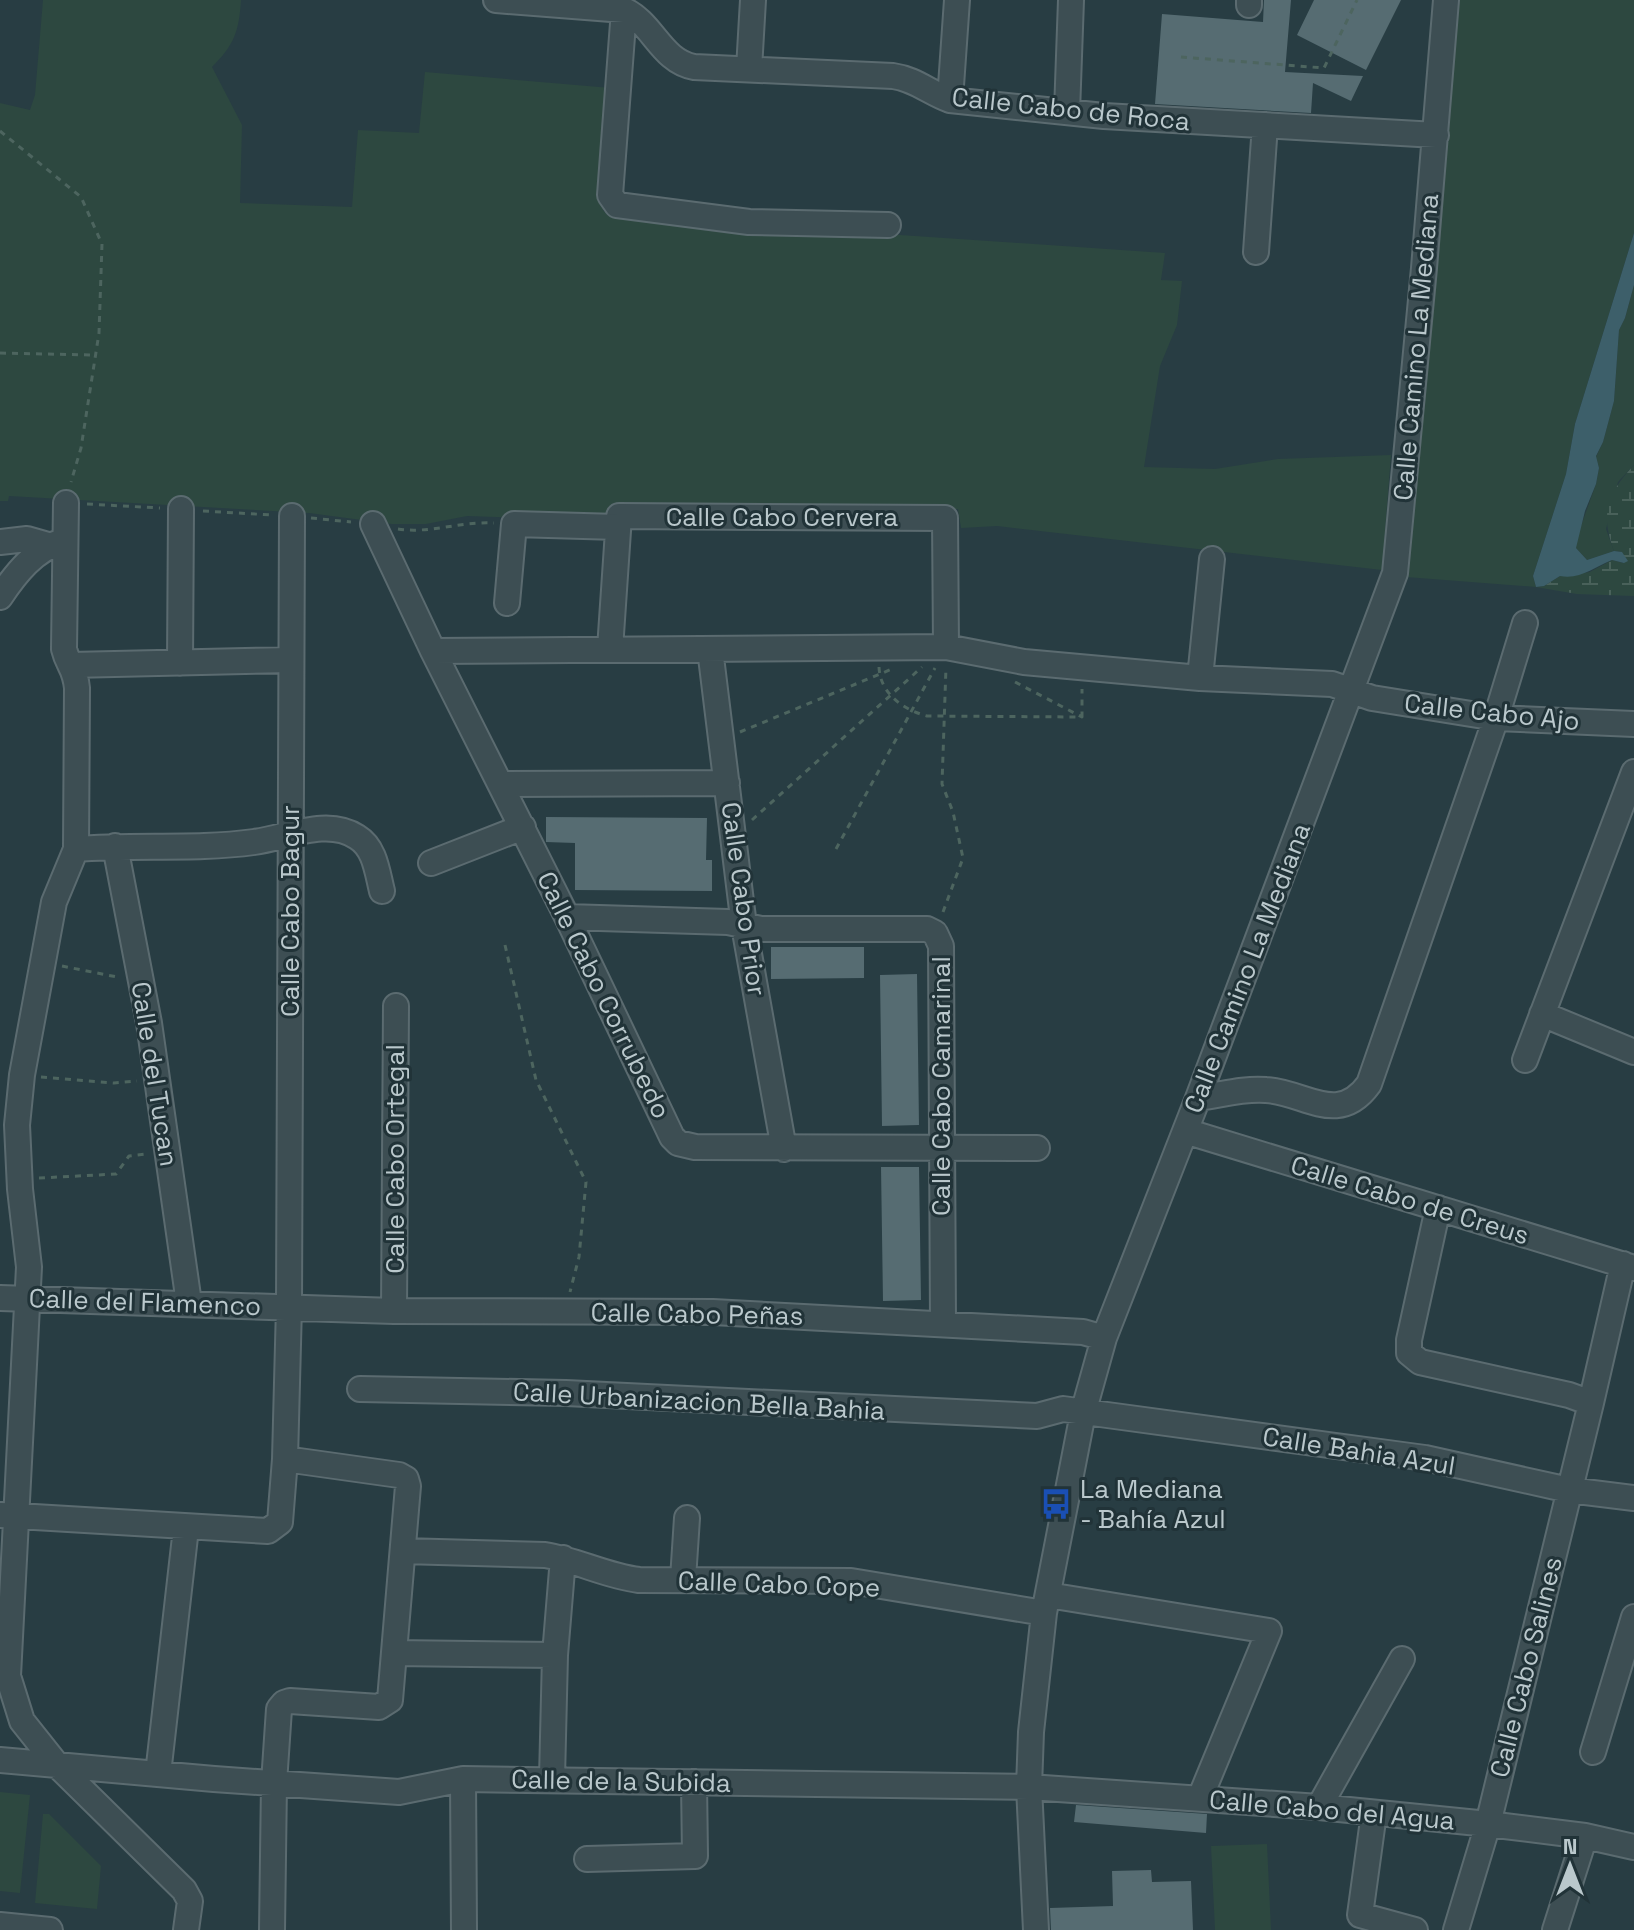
<svg xmlns="http://www.w3.org/2000/svg" width="1634" height="1930" font-family="'Space Grotesk',sans-serif">
  <defs>
    <pattern id="wetland-marsh" width="20" height="14" patternUnits="userSpaceOnUse" patternTransform="scale(2)"><rect width="20" height="14" fill="#2d4840"/><path d="M1 5h8M5 5V1M11 12h8M15 12V8" fill="none" stroke="#49615a"/></pattern>
  </defs>
  <rect width="100%" height="100%" fill="#283d43"/>
  <path fill="#2d4840" d="M43,0H241C239,32 234,45 212,67L242,125L240,203L352,207L358,130L419,133L425,72L611,88L603,198V210L608,216L668,224L856,232L1165,253L1161,280L1182,281L1177,325L1160,366L1144,467L1215,469L1278,459L1391,455L1382,570L997,526L961,528L958,509H611L609,521L467,516L426,524H392L309,513L9,496L8,501H0V103L30,110L35,95Z
    M1458,0H1634V233L1575,424L1566,474L1533,576L1536,587L1406,577Z
    M1634,285V465L1618,482L1606,529L1614,551L1587,560L1576,548V540L1596,484L1599,468L1596,457L1603,442L1614,401L1619,330L1625,318Z
    M0,1792L30,1795L20,1893L0,1891Z
    M43,1814H49L101,1866L97,1909L35,1903Z
    M1267,1844L1271,1930H1215L1211,1846Z"/>
  <path fill="url(#wetland-marsh)" d="M1634,465V596L1577,594L1536,587L1544,586L1560,576L1590,572L1612,560L1623,563L1622,552L1614,551C1600,513 1607,494 1634,465Z"/>
  <path fill="#3d5f6a" d="M1634,233V285L1625,318L1619,330L1614,401L1603,442L1596,456L1599,468L1596,484L1585,511L1576,548L1587,560L1614,551L1622,552L1628,561L1624,563L1612,560C1594,567 1580,580 1560,576L1544,586L1536,587L1533,576L1566,474L1575,424Z"/>
  <path fill="#566c72" d="M1264,0H1291L1285,72L1363,76L1351,101L1313,83L1311,113L1155,104L1162,14L1263,22Z
    M1314,0H1401L1366,70L1297,35Z
    M546,817L707,818L706,860H712V891L575,890V843L546,842Z
    M771,947H864V978L771,979Z
    M917,974L919,1125L882,1126L880,975Z
    M881,1167H919L921,1300L883,1301Z
    M1076,1805L1207,1814L1206,1833L1074,1822Z
    M1151,1870L1152,1882L1191,1881L1193,1930H1051L1050,1908L1113,1906L1112,1871Z"/>
  <g fill="none" stroke-linecap="round" stroke-linejoin="round">
    <defs>
      <path id="minor" d="M496,0L624,10C653,23 661,61 694,67L893,76C915,79 930,93 950,100L1104,116L1436,135
        M1249,5V0
        M624,10L610,195L617,205L749,222L888,225
        M749,69L753,0
        M950,100L957,0
        M1067,112L1071,0
        M1256,252L1265,125
        M66,503L64,649C68,666 75,667 77,688L76,849L54,902L22,1075L17,1125L20,1189L29,1267L8,1676L22,1721L57,1765L184,1890L190,1901L186,1930
        M373,524L433,651L567,917L672,1137L678,1143L695,1147L1037,1148
        M0,542L27,539L48,545
        M0,597C16,573 35,549 63,541
        M507,603L514,524L618,527
        M946,647L1024,662L1200,678L1332,684L1372,698L1496,718L1634,724
        M710,649L744,926L784,1149
        M433,651L946,647L945,518L619,516L610,649
        M180,663L181,509
        M71,665L291,660
        M1200,678L1212,559
        M502,784L727,783
        M115,846L149,1023L189,1303
        M76,849C135,844 195,850 254,842C286,838 327,817 357,837C375,848 377,871 382,891
        M431,863L523,827
        M567,917L728,922L761,929H927L935,933L941,946L943,1322
        M1542,1014L1634,1052
        M1525,1060L1634,772
        M1198,1098C1221,1095 1243,1088 1266,1090C1305,1092 1338,1127 1369,1084L1496,718L1525,623
        M1185,1131L1634,1268
        M1438,1208L1409,1340V1353L1420,1362L1569,1395L1591,1403
        M0,1298L394,1311L713,1312L1083,1332L1104,1338
        M394,1311L396,1006
        M360,1389L566,1393L1037,1416L1063,1409L1425,1458L1569,1490L1634,1498
        M1,1515L268,1531L280,1522L285,1459L289,1306L292,516
        M403,1551L545,1555C577,1560 606,1576 639,1580L851,1581L1044,1613
        M683,1579L687,1518
        M1048,1595L1269,1631L1200,1798
        M394,1653L555,1655
        M1593,1752L1634,1617
        M0,1760L214,1779L399,1792L463,1779L1029,1787L1319,1807L1488,1824L1585,1836L1634,1847
        M158,1774L186,1528
        M552,1778L555,1655L563,1558
        M463,1779L464,1930
        M1319,1807L1402,1659
        M1374,1813L1360,1915L1415,1930
        M587,1859L695,1856L694,1782
        M0,1925L50,1930
        M272,1930L274,1783L279,1709L284,1703L290,1701L379,1707L390,1700L408,1486L406,1479L399,1475L285,1459
        M1036,1930L1029,1787L1031,1732L1044,1613L1083,1413L1104,1338L1198,1098L1395,573L1424,268L1446,0
        M1456,1930L1488,1824L1591,1403L1623,1264
        M1555,1930L1585,1836"/>
    </defs>
    <use href="#minor" stroke="#5b6b70" stroke-width="28"/>
    <path stroke="#4d655f" stroke-width="3" stroke-dasharray="6 6" stroke-linecap="butt" d="M1181,57L1324,68L1357,0
      M0,131L81,197L102,244L99,333L81,448L71,482
      M0,353L95,355
      M87,504L160,508
      M203,511L272,515
      M311,518L351,522
      M398,529C430,534 460,521 494,523
      M879,667C880,694 904,710 927,716L1082,717V689
      M1015,682L1082,717
      M740,732L892,669
      M752,820L922,667
      M836,849L935,668
      M943,912L963,858L953,812L942,784L946,667
      M505,945L536,1080L586,1182L579,1257L570,1292
      M62,966L117,977
      M41,1077L114,1083L137,1081
      M39,1178L116,1174L129,1156L146,1154"/>
    <use href="#minor" stroke="#3d4e53" stroke-width="24"/>
  </g>
  <defs>
    <symbol id="bus-bare" viewBox="-9 -9 18 18"><path d="M-5-6H5V4H4V6H2V4H-2V6H-4V4H-5ZM-3.5-4V0h7V-4ZM-3.5 1.2v1.5H-2V1.2ZM2 1.2v1.5H3.5V1.2Z" fill="#1a4fb4" stroke="#213338" stroke-width="2.5" paint-order="stroke"/></symbol>
  </defs>
  <g fill-rule="evenodd">
    <use href="#bus-bare" x="1034" y="1482" width="44" height="44"/>
  </g>
  <g text-anchor="middle" dominant-baseline="central" stroke-width="6" stroke-linejoin="round" paint-order="stroke">
    <g font-size="26" fill="#bac8cc" stroke="#213338">
      <text transform="translate(1071 109) rotate(6)">Calle Cabo de Roca</text>
      <text transform="translate(1416 347) rotate(-85)">Calle Camino La Mediana</text>
      <text x="782" y="517">Calle Cabo Cervera</text>
      <text transform="translate(1492 712) rotate(6)">Calle Cabo Ajo</text>
      <text transform="translate(744 899) rotate(82)">Calle Cabo Prior</text>
      <text transform="translate(290 911) rotate(-90)">Calle Cabo Bagur</text>
      <text transform="translate(1247 968) rotate(-69)">Calle Camino La Mediana</text>
      <text transform="translate(604 995) rotate(64)">Calle Cabo Corrubedo</text>
      <text transform="translate(155 1074) rotate(81)">Calle del Tucan</text>
      <text transform="translate(941 1086) rotate(-90)">Calle Cabo Camarinal</text>
      <text transform="translate(395 1159) rotate(-90)">Calle Cabo Ortegal</text>
      <text transform="translate(1410 1200) rotate(17)">Calle Cabo de Creus</text>
      <text transform="translate(145 1302) rotate(2)">Calle del Flamenco</text>
      <text transform="translate(697 1314) rotate(1)">Calle Cabo Peñas</text>
      <text transform="translate(699 1401) rotate(3)">Calle Urbanizacion Bella Bahia</text>
      <text transform="translate(1359 1451) rotate(9)">Calle Bahia Azul</text>
      <text transform="translate(779 1584) rotate(2)">Calle Cabo Cope</text>
      <text transform="translate(1526 1667) rotate(-76)">Calle Cabo Salines</text>
      <text transform="translate(621 1781) rotate(1)">Calle de la Subida</text>
      <text transform="translate(1332 1810) rotate(5)">Calle Cabo del Agua</text>
    </g>
    <g font-size="26" fill="#bac8cc" stroke="#213338" text-anchor="start">
      <text x="1080" y="1489">La Mediana<tspan x="1080" dy="30">- Bahía Azul</tspan></text>
    </g>
  </g>
  <g transform="translate(1570 1866)" stroke="#213338" stroke-width="6" paint-order="stroke">
  <path d="M0-6L14 30L0 20L-14 30Z" fill="#bac8cc"/>
  <text y="-12" font-size="22" font-weight="bold" text-anchor="middle" fill="#bac8cc">N</text>
  </g>
</svg>
